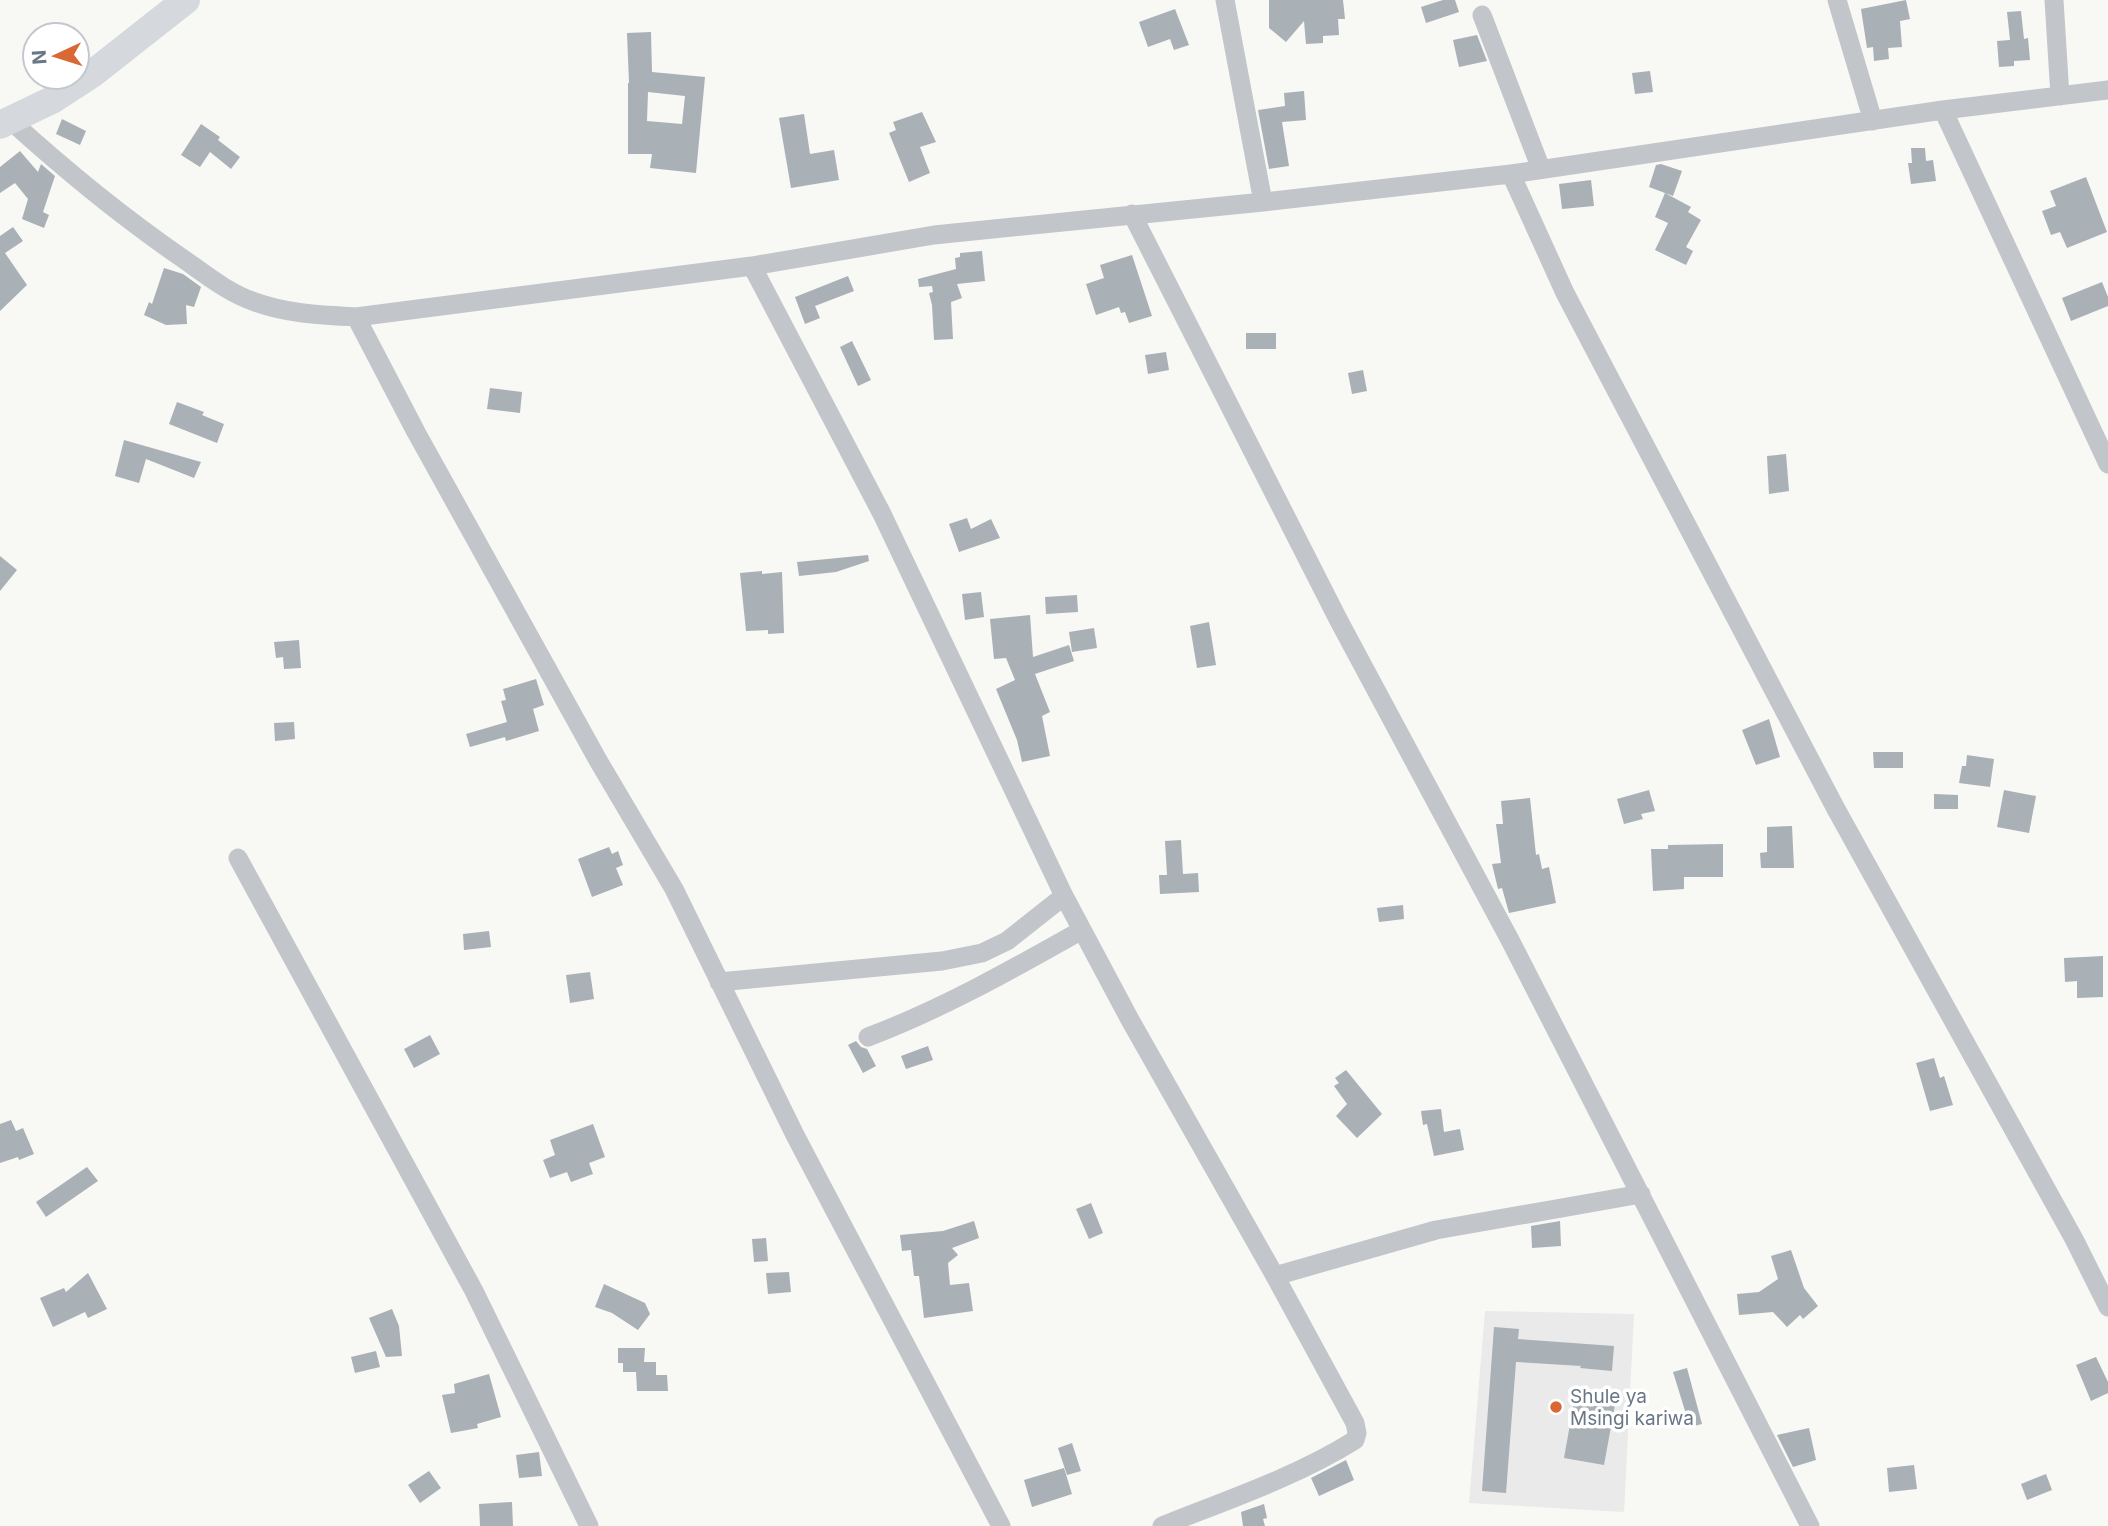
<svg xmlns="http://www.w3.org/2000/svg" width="2108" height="1526" font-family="Inter,sans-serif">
  <rect width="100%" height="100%" fill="#f8f8f5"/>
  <path fill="#e9eae9" d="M1485,1311L1634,1314L1624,1512L1469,1503Z"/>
  <path fill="#a9b0b6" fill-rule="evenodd" d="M1269,0H1343L1345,19H1338L1339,35L1323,36V43L1306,44L1304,21L1286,42L1269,28Z
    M1443,0H1455L1459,12L1426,23L1421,7Z
    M1906,0L1910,19L1900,21L1902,47L1888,48L1889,59L1874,61L1873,47L1867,48L1861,9Z
    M1175,9L1189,45L1174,50L1170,39L1148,47L1139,22Z
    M2021,11L2024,39L2028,38L2030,60L2014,61V66L1999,67L1997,41L2010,40L2007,12Z
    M651,32L652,72L705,77L696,173L650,168L652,154H628V83H629L627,33ZM648,92L685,96L682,124L647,121Z
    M1477,35L1487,61L1459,67L1453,40Z
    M1650,71L1653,92L1635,94L1632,73Z
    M1304,91L1306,120L1282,122L1289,166L1269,169L1258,110L1285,106L1284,93Z
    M922,112L936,142L920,147L930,173L909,182L889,133L896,130L893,122Z
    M804,114L810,154L834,150L839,180L791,188L779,118Z
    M62,119L86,131L80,145L56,134Z
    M201,124L220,137L218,140L240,157L231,169L210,152L200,167L181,155Z
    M1911,148H1925L1926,161L1933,160L1936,181L1911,184L1908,163H1912Z
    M20,151L38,172L41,164L55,176L43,212L49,215L44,228L22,219L28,199L15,183L0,193V167Z
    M1661,164L1682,171L1673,196L1649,187L1656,165Z
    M2086,177L2107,232L2067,248L2060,232L2051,235L2042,211L2056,206L2050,191Z
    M1591,180L1594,206L1562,209L1559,184Z
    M1665,193L1691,207L1688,212L1701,220L1686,247L1693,251L1686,265L1655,250L1668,223L1655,217Z
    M13,227L23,241L5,253L27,285L0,311V236Z
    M982,251L985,281L957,284L962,298L951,302L953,339L934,340L932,305L929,293L933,292L932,286L919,287L918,279L956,269L955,258L960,257V253Z
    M1132,255L1152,316L1129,323L1125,312L1121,313L1119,307L1096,315L1086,284L1104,278L1100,265Z
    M164,268L183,274L201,287L194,307L186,305L187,324L166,325L144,315L149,302L152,304Z
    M848,276L854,291L815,306L820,318L805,324L795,297Z
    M2102,282L2108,297V306L2071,321L2062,298Z
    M1246,333H1276V349H1246Z
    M852,341L871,380L858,386L840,347Z
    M1166,352L1169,370L1148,374L1145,355Z
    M1363,370L1367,391L1352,394L1348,373Z
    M490,388L522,392L520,413L487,409Z
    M177,402L204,412L202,415L224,424L217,443L169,424Z
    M124,440L201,462L194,478L146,459L139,483L115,476Z
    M1786,454L1789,491L1769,494L1767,456Z
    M967,518L971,529L991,519L1000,538L959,552L949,524Z
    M868,555L869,561L836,572L799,576L797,562Z
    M0,556L17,570L0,591Z
    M762,571V574L782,572L784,633L768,634V630L746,631L740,573Z
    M981,592L984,617L965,620L962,594Z
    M1077,595L1078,612L1046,614L1045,597Z
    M1030,615L1033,657L1069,645L1074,661L1035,674L1050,712L1042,716L1050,756L1022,762L1017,740L996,689L1015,680L1006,658L994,659L990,619Z
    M1209,622L1216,665L1197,668L1190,626Z
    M1094,628L1097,648L1072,652L1069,632Z
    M299,640L301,668L284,669L283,657L276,658L274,642Z
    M536,679L544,705L533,709L539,731L506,741L505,737L470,747L466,734L507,722L501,701L506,700L503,689Z
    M1769,719L1780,757L1756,765L1742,730Z
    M294,722L295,739L275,741L274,723Z
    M1873,752H1903V768H1874Z
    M1967,755L1994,759L1990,787L1959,783L1962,766H1966Z
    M1649,790L1655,811L1641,814L1643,819L1624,824L1617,799Z
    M2004,790L2036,796L2029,833L1997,827Z
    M1934,794L1958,795V809H1934Z
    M1530,798L1536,855L1539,854L1542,869L1549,867L1556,903L1509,913L1502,888L1498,889L1492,864L1501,863L1496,824H1503L1501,801Z
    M1792,826L1794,868H1761L1760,853L1767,852V827Z
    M1181,840L1183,874L1198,873L1199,892L1160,894L1159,875H1167L1165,841Z
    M1723,844V877H1684V889L1653,891L1651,849H1668V845Z
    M609,847L612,854L618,851L623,865L616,868L623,885L592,897L578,859Z
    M1403,905L1404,919L1379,922L1377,908Z
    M489,931L491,947L464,950L463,934Z
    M2103,956V997L2077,998V981L2065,982L2064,958Z
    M590,972L594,999L570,1003L566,975Z
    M430,1035L440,1054L414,1068L404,1049Z
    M856,1041L861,1047L867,1049L876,1066L863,1073L848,1045Z
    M928,1046L933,1060L906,1069L901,1056Z
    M1934,1058L1940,1078L1944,1076L1953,1105L1930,1111L1916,1063Z
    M1346,1070L1382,1114L1357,1138L1336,1116L1347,1104L1334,1086L1339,1083L1335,1078Z
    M1441,1109L1444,1132L1460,1129L1464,1150L1434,1156L1427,1124L1423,1125L1421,1111Z
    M11,1120L16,1131L23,1128L34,1154L19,1160L18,1157L0,1163V1124Z
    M593,1124L605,1157L589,1163L593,1174L571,1182L567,1172L550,1178L543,1160L555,1155L550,1140Z
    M87,1167L98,1181L46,1217L36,1202Z
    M1091,1203L1103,1233L1089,1239L1076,1209Z
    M974,1221L979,1238L952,1248L958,1255L948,1263L950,1285L969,1283L973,1311L924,1318L919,1276H914L911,1250L902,1251L900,1235L943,1231Z
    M1560,1221L1561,1246L1532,1248L1531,1226Z
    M766,1238L768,1261L754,1262L752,1239Z
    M1791,1250L1804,1288L1818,1306L1803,1319L1800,1315L1787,1327L1773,1312L1739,1315L1737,1294L1759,1292L1778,1279L1771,1256Z
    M789,1272L791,1292L768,1294L766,1273Z
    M88,1273L107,1309L88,1318L85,1312L53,1327L40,1298L64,1288L66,1292Z
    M604,1284L645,1303L650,1314L638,1330L612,1313L595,1307Z
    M392,1309L399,1326L402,1356L386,1357L369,1318Z
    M1494,1327L1519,1329L1518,1339L1614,1346L1612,1371L1580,1368L1581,1366L1516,1362L1506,1493L1482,1491Z
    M618,1348H645L644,1362H656V1375H667L668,1391H637L636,1372H623V1363H618Z
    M376,1351L380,1367L355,1373L351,1357Z
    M2096,1357L2108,1382V1393L2091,1401L2076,1365Z
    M1687,1368L1702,1424L1690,1427L1673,1372Z
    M489,1374L501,1417L477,1424L478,1428L451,1433L442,1395L455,1393L454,1384Z
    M1576,1391L1616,1399L1604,1465L1564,1458Z
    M1809,1428L1816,1460L1793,1467L1777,1435Z
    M1072,1443L1081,1471L1067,1475L1058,1448Z
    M539,1452L542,1476L519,1478L516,1455Z
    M1346,1460L1354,1480L1319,1496L1311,1478Z
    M1914,1465L1917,1489L1889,1492L1887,1468Z
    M1064,1468L1072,1494L1032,1507L1024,1480Z
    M429,1471L441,1488L420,1503L408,1485Z
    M2046,1474L2052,1490L2027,1500L2021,1484Z
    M512,1502L513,1526H480L479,1504Z
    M1264,1504L1267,1518L1263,1519L1265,1526H1243L1241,1512Z"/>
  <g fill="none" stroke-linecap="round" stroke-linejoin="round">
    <path stroke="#c2c5c9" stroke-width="19" d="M1225,0L1263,202
      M1837,0L1873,121
      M2054,0L2060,96
      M1482,15L1541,169
      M1943,110L2108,464
      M10,120C65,170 121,216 182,258C205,274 228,293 255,302C288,314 321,315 356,317L752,266L934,235L1263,202L1511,174L1943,110L2108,90
      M1511,174L1565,293L1836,809L2074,1239L2108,1307
      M1132,214L1339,621L1510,940L1810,1526
      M752,266L882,514L1064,896L1129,1018L1275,1276L1355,1423L1357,1433L1355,1440C1296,1477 1227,1500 1162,1526
      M356,317L416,432L599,762L674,889L796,1137L1001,1526
      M238,858L474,1291L589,1526
      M719,982L942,961L982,953L1007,941L1064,896
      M868,1037C942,1009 1013,969 1082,930
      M1275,1276L1436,1230L1641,1194"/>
    <path stroke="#d5d9dd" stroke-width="28" d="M0,125L52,100L92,74L186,0"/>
  </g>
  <circle fill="#d96934" stroke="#fff" stroke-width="2.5" cx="1556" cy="1407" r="7"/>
  <g text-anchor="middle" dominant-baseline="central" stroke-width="7" stroke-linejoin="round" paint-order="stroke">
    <g font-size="19" fill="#697685" stroke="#fff" text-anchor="start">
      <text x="1570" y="1396">Shule ya<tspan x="1570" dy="22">Msingi kariwa</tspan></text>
    </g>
  </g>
  <g transform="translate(56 56) rotate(266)"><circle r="33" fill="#ffffff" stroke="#c3c8ce" stroke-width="2"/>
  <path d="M0-5L12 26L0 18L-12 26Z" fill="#d96934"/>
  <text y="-10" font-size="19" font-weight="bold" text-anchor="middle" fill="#697685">N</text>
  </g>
</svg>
